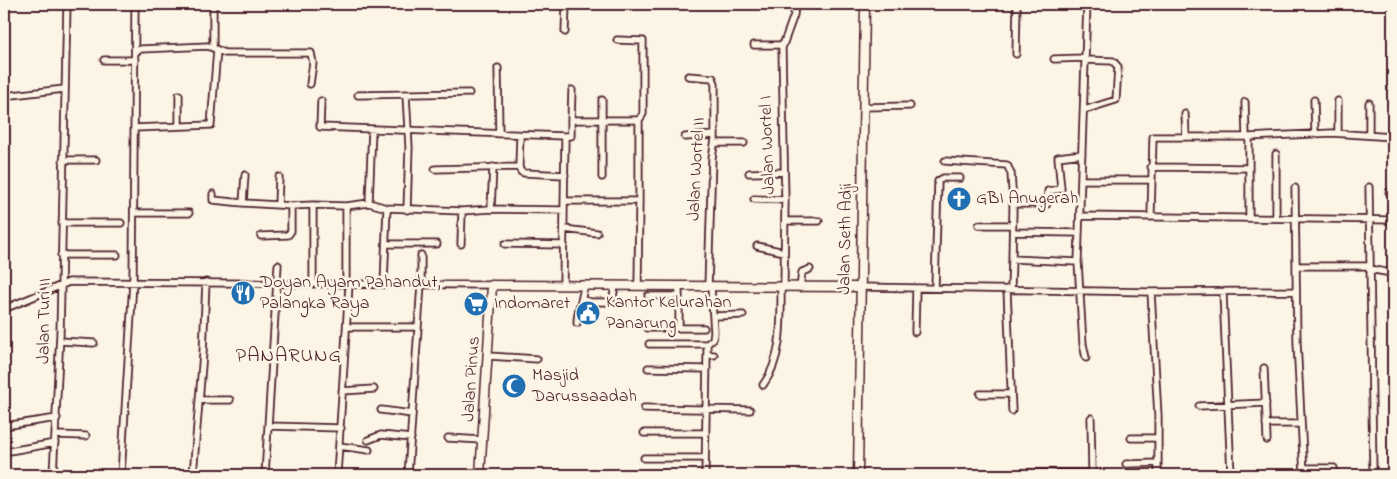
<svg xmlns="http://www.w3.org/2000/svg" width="1397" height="479" font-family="'Indie Flower',sans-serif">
  <rect width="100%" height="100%" fill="#fcf5e5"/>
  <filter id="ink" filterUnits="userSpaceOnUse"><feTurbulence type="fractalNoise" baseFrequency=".02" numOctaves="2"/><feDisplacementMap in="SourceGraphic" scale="10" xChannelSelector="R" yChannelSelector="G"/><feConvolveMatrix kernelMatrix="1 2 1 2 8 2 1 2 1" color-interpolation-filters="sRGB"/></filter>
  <g filter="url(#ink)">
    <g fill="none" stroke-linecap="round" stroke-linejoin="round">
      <defs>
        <path id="street" d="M565,32L566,4
          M617,40L643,41V114L639,120
          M754,45H783
          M213,47V4
          M135,52L141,49L208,46L225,53H311L313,63L310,84
          M1016,54L1017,4
          M1054,59L1084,58
          M104,60H135
          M498,68L499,134
          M688,76L713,78L715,84V139L712,158L708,287
          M179,95V126
          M358,95L469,93
          M406,95L409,147L407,210
          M4,96L64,89
          M1314,100L1315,133
          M321,101L320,127L565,136
          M1245,102L1246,137
          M863,107L910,106
          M1084,110L1116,100L1118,67L1113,61L1085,60
          M1185,114L1186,136
          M571,120L572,90
          M134,128L211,125L217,50
          M1338,133V101
          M1369,135V103
          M685,137L715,135
          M1249,137L1332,133L1393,137
          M715,143H744
          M63,160H96
          M945,161L1007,165L1011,173L1013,204
          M519,167L521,172L524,173L565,175
          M1151,167L1249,168
          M435,169L519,167L520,135
          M749,173L784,172
          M245,175L243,203L278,205
          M279,177L278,205L291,206
          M602,177V100
          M1082,180H1151
          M1369,187L1373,475
          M1295,188L1297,342L1304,475
          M1389,192H1393
          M213,194V200L243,203
          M754,199L785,200
          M369,203L372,129
          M346,206L369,203L387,208
          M491,209L493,167
          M134,213H189
          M1080,216L1393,220
          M1151,216L1153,137H1249V218
          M1276,218V154
          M785,221H819
          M62,223H121
          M979,225H1012
          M564,229L597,233
          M1013,232L1079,233
          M261,236L288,235L291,231V206L313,205
          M387,244H437
          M461,244L462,211L491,209L564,210
          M505,244L564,245
          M757,246L784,252
          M61,255H117
          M1078,262L1012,259L1013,208V204H1047L1048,191L1061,189L1058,157L1082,154
          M1297,266H1369
          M1369,269L1391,273
          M313,284V205L346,206V285
          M384,284L387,208L462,211
          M563,285L565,136H571V120H639V201H564
          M638,286L639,201
          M860,287L1151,292L1158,416V475
          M784,288L785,200L782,48L794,15L795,4
          M800,288L802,272L810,269
          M935,288L938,181L943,178H960
          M1007,289L1012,411
          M1011,289L1012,259
          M1151,292L1296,291
          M1223,293L1231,475
          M648,296H679
          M583,300L591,302H608L613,297L615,286
          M4,309L69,282L492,285
          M713,316L743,315
          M577,323C577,309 583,299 584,285
          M347,327H418
          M647,328H704
          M679,328V286
          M915,332L916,288
          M60,341L94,343
          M649,344H707
          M707,355V344L713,339L714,332L711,287
          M489,356L537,359
          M1086,358L1083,344L1078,262L1087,4
          M648,368L707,369
          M1264,368L1267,440
          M763,385C783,358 781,320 781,288
          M342,391L374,389
          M980,394H1011
          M199,400H230
          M1199,406L1266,403
          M644,408L750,410
          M381,410L412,414
          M1091,418L1092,473
          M1266,424H1301
          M4,426L57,418
          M268,426L341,428
          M644,433H706
          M56,435L86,436
          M448,438L482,440
          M1131,438H1158
          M368,440L381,435L411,438
          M339,446L369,450
          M4,452L55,443
          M644,458H705
          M1126,464L1158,463
          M1304,468H1334
          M4,471L5,475
          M983,473H1092V475
          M53,475L60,334L67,4
          M121,475L133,282L135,4
          M193,475L203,353L206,282
          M265,475L278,265
          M337,475L349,285
          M408,475L421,284V255
          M705,475L707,355H714"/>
        <path id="secondary" d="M480,475L492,285L860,287
          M858,475L865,4"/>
      </defs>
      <use href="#street" stroke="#4a1f2b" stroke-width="9"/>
      <use href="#secondary" stroke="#4a1f2b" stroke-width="11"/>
      <use href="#street" stroke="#fcf5e5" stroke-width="5.5"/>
      <use href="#secondary" stroke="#fcf5e5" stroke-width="8"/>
    </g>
  </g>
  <defs>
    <symbol id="church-disc" viewBox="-11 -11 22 22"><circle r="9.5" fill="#1f6fb2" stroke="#fcf5e5"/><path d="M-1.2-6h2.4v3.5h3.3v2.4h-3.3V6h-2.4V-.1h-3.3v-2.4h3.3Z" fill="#fff"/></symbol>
    <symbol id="restaurant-disc" viewBox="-11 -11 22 22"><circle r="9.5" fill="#1f6fb2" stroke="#fcf5e5"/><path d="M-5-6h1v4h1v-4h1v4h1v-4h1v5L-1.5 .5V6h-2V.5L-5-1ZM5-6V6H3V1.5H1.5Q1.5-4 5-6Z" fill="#fff"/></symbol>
    <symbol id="supermarket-disc" viewBox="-11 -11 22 22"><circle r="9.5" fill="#1f6fb2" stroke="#fcf5e5"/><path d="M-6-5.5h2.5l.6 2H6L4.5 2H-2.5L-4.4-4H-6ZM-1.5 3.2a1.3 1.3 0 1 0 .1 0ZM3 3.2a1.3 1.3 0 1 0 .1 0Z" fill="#fff"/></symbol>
    <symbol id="civic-disc" viewBox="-11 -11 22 22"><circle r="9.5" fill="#1f6fb2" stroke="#fcf5e5"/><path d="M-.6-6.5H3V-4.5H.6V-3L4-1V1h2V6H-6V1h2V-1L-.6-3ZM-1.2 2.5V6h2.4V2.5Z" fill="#fff"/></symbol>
    <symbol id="mosque-disc" viewBox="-11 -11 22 22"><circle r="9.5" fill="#1f6fb2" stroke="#fcf5e5"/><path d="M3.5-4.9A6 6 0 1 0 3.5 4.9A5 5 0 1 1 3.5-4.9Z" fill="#fff"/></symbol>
  </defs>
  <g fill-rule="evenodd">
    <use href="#church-disc" x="945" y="185" width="28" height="28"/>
    <use href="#restaurant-disc" x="229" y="279" width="28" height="28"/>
    <use href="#supermarket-disc" x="462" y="290" width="28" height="28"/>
    <use href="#civic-disc" x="574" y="299" width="28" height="28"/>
    <use href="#mosque-disc" x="500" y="372" width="28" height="28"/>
  </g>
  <g text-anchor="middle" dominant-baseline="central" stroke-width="5" stroke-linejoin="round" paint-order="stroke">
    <g font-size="18" fill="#4a1f2b" stroke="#fcf5e5">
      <text transform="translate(768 145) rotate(-92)">Jalan Wortel I</text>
      <text transform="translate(697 169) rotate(-87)">Jalan Wortel II</text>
      <text transform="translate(846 239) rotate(-89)">Jalan Seth Adji</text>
      <text transform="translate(45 321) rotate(-89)">Jalan Turi II</text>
      <text transform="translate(472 379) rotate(-86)">Jalan Pinus</text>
    </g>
    <g font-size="18" fill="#4a1f2b" stroke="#fcf5e5" text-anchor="start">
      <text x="976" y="199">GBI Anugerah</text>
      <text x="260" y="283">Doyan Ayam Pahandut,<tspan x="260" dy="21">Palangka Raya</tspan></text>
      <text x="606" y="303">Kantor Kelurahan<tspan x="606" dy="21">Panarung</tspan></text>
      <text x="494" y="304">Indomaret</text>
      <text x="532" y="376">Masjid<tspan x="532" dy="21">Darussaadah</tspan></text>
    </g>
    <g font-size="20" letter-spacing="1" fill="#4a1f2b" stroke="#fcf5e5">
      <text x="289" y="356">PANARUNG</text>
    </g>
  </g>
  <rect width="1397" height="479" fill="none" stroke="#fcf5e5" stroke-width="20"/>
  <rect x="10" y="10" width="1377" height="459" fill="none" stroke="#4a1f2b" stroke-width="2" filter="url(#ink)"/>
</svg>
